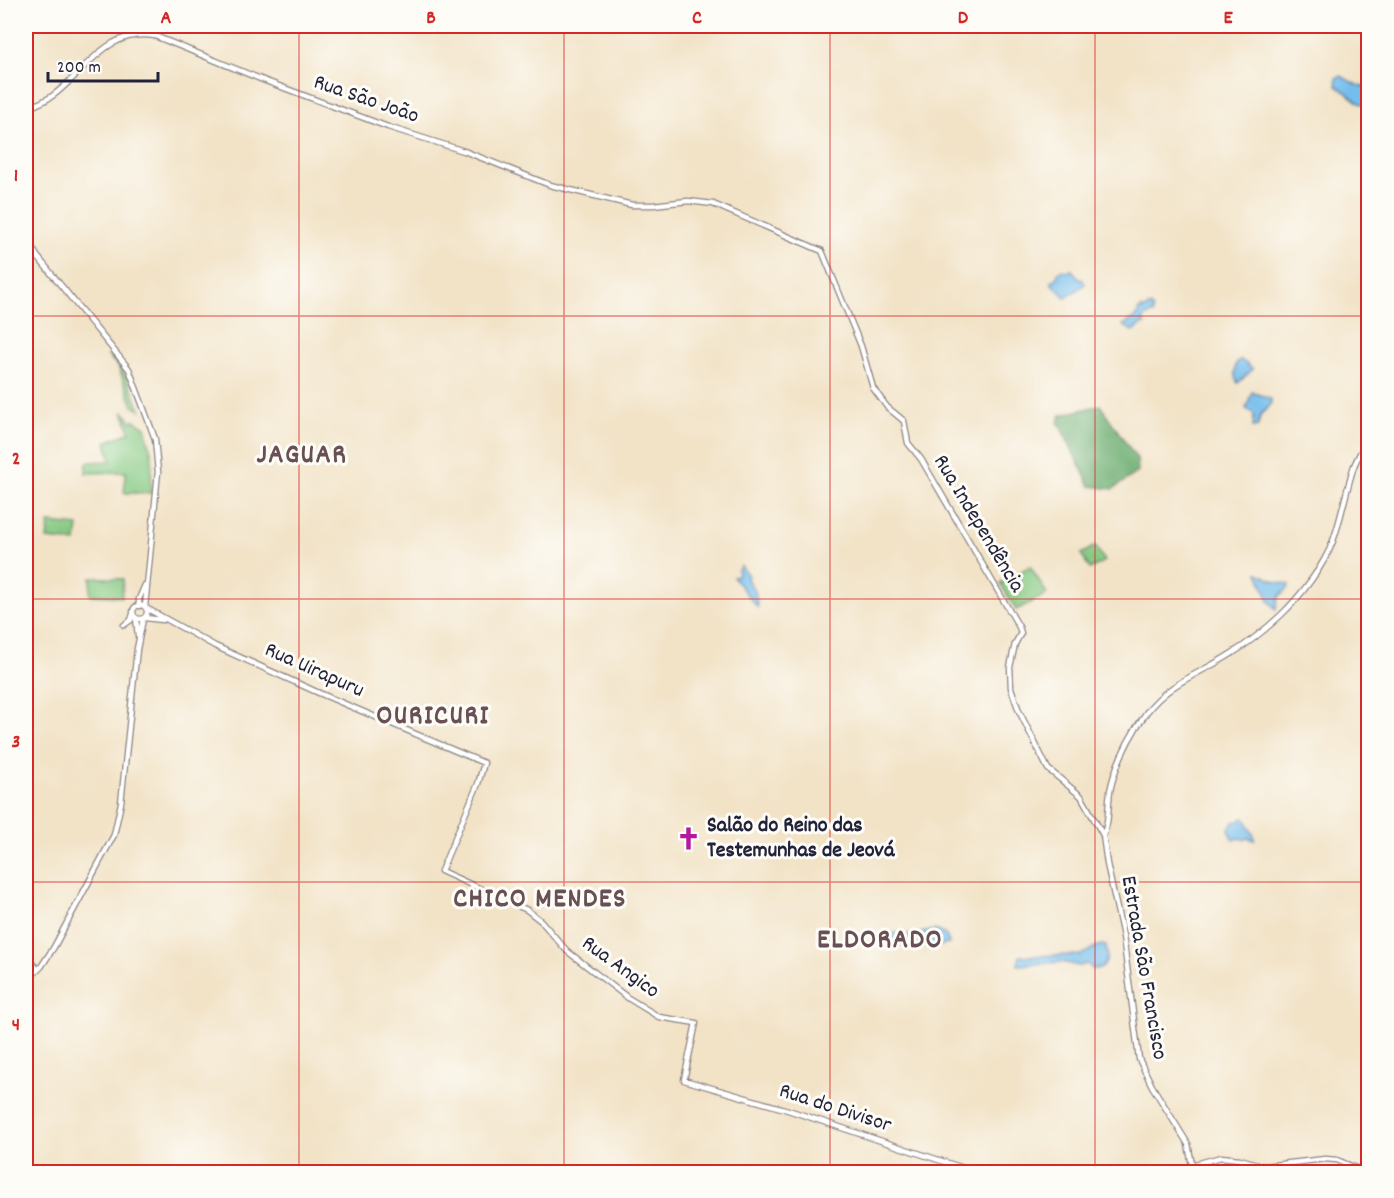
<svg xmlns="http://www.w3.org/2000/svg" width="1394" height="1198" font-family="Dekko,sans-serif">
  <rect width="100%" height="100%" fill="#fdfcf7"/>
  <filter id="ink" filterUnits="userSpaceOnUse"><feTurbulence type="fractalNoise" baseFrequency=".0167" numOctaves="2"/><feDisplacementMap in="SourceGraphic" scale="12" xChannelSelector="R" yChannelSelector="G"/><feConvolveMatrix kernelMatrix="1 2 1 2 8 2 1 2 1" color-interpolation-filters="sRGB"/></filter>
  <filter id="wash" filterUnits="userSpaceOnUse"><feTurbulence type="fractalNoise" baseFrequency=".008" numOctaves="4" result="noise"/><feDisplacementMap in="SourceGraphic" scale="24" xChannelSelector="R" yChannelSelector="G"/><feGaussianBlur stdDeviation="1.35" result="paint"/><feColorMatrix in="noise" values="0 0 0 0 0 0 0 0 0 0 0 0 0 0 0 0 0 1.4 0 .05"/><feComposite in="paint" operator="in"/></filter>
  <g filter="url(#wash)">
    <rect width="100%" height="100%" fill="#f2e3c7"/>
    <path fill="#85c982" stroke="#54765e" stroke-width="1.5" d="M108,356H112L127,377L140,410L133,406L118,366Z
      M123,411L132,422L134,420L145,427L152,456L151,493H124L126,472L86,473L87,462L111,461L106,442L130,432Z
      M49,523L78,526L76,542L47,539Z
      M1095,546L1105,561L1090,569L1081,554Z
      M1030,566L1047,594L1016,610L1000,583Z
      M91,577L123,579L122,597L90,595Z"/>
    <path fill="#6cad70" stroke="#476856" stroke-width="1.5" d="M1100,405L1137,459L1138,472L1113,489L1090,486L1058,422L1061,415Z"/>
    <path fill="#74bdec" stroke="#4b7094" stroke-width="1.5" d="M1341,76L1355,84L1368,88V107C1355,103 1349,93 1337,86L1336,78Z
      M1063,270L1066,272L1072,270L1079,279H1082L1085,284L1066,298L1052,284V281L1056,279L1059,272Z
      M1151,306L1153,310V314C1147,314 1144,317 1143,323L1145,324L1141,325L1137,329L1132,331L1123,325L1135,318L1139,313L1138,311L1142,308L1143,310Z
      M1241,360L1253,369L1238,383C1233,376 1234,369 1237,362Z
      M1252,392L1271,399C1272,407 1267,408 1262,413C1259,416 1259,422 1258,426L1253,427L1254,413L1246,409Z
      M741,566L748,575L747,579L755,591L758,608L733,577L738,574V569Z
      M1258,573L1277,582L1289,584L1288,588L1279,597L1276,609L1269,601Z
      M1242,818H1245L1255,838L1254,840L1248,838L1244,840L1240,838L1233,840L1231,837L1229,828L1235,821H1240Z
      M934,930C943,932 948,935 949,944L935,947L885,944L883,941L894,933L913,935Z
      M1102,945L1106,946C1108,959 1108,969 1092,969L1088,964L1079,966L1062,962L1018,965L1020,956L1080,955C1089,953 1093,946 1102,945Z"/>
  </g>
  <g filter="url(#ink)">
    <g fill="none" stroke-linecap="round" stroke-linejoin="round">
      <defs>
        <path id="tertiary" d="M26,109C36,105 46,101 55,94C87,69 108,28 155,36L263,80L388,127L464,151L550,185L632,205H653L688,201L713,204L822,251L861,346L873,388L887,407L904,421L908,443L921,459L1019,627L1021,633L1015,644L1010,667L1011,688L1019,711L1048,769L1081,796L1103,835L1107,864L1123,936L1139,1059L1152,1086L1188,1144L1192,1165L1191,1172
          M26,237L37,256L129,369L151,428L155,439L158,472L145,607
          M26,264L37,256
          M133 612a7 7 0 1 1 14 0a7 7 0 1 1-14 0Z
          M139,606V599L145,585
          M146,608L215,646L319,693L484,763L478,784L441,871L527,910L541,921L567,951L628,998L659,1017L696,1023L684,1080L788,1110L975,1172
          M136,618L138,636
          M145,618L163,620
          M124,625L131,620L133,614
          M1103,835C1109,826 1108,804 1110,791C1116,762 1129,737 1146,713C1169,682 1200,674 1231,654C1249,643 1266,629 1281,615C1300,597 1324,566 1333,541C1342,516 1346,490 1354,466C1358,456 1364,447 1368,438
          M26,956L38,970
          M26,981L41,967L54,947L114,835L121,803L137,649L143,619
          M1192,1165L1221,1157L1240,1159L1264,1166L1325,1159L1337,1160L1365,1172"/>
      </defs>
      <use href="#tertiary" stroke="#8a8281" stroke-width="7"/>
      <use href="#tertiary" stroke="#fff" stroke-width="4.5"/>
    </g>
  </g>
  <path fill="none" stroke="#d62828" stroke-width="1.5" stroke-opacity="0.55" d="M299,26V1172M564,26V1172M830,26V1172M1095,26V1172M26,316H1368M26,599H1368M26,882H1368"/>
  <defs>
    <symbol id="church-bare" viewBox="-9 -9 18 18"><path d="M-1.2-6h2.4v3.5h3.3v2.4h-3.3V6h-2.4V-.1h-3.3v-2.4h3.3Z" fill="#b5179e" stroke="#fdfcf7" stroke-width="2.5" paint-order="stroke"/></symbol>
  </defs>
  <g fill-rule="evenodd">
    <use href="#church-bare" x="672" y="822" width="33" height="33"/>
  </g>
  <g text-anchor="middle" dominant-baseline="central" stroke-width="6" stroke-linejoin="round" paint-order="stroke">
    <g font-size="22" fill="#22223b" stroke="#fdfcf7">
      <text transform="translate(366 100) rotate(19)">Rua São João</text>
      <text transform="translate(978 524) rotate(59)">Rua Independência</text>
      <text transform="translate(314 671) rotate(24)">Rua Uirapuru</text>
      <text transform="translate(620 968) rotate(36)">Rua Angico</text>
      <text transform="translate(1143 968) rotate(80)">Estrada São Francisco</text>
      <text transform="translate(835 1109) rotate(18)">Rua do Divisor</text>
    </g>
    <g font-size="22" font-weight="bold" fill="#22223b" stroke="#fdfcf7" text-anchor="start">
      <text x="707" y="826">Salão do Reino das<tspan x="707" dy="25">Testemunhas de Jeová</tspan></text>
    </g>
    <g font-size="28" font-weight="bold" letter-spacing="1.5" fill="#685054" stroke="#fdfcf7">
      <text x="302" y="457">JAGUAR</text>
      <text x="433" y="718">OURICURI</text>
      <text x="540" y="901">CHICO MENDES</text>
      <text x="880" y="942">ELDORADO</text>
    </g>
  </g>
  <rect width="1394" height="1198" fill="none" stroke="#fdfcf7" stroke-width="66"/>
  <path d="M48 72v9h110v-9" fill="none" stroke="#22223b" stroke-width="3"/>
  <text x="57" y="72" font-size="18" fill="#22223b" stroke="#fdfcf7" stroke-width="4.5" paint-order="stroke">200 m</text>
  <rect x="33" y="33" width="1328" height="1132" fill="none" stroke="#d62828" stroke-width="2"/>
  <g font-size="20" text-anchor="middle" font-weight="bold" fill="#d62828">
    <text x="166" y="23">A</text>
    <text x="431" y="23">B</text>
    <text x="697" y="23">C</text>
    <text x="963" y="23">D</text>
    <text x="1228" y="23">E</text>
    <text x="16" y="181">1</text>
    <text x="16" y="464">2</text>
    <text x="16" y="747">3</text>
    <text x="16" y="1030">4</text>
  </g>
</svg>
